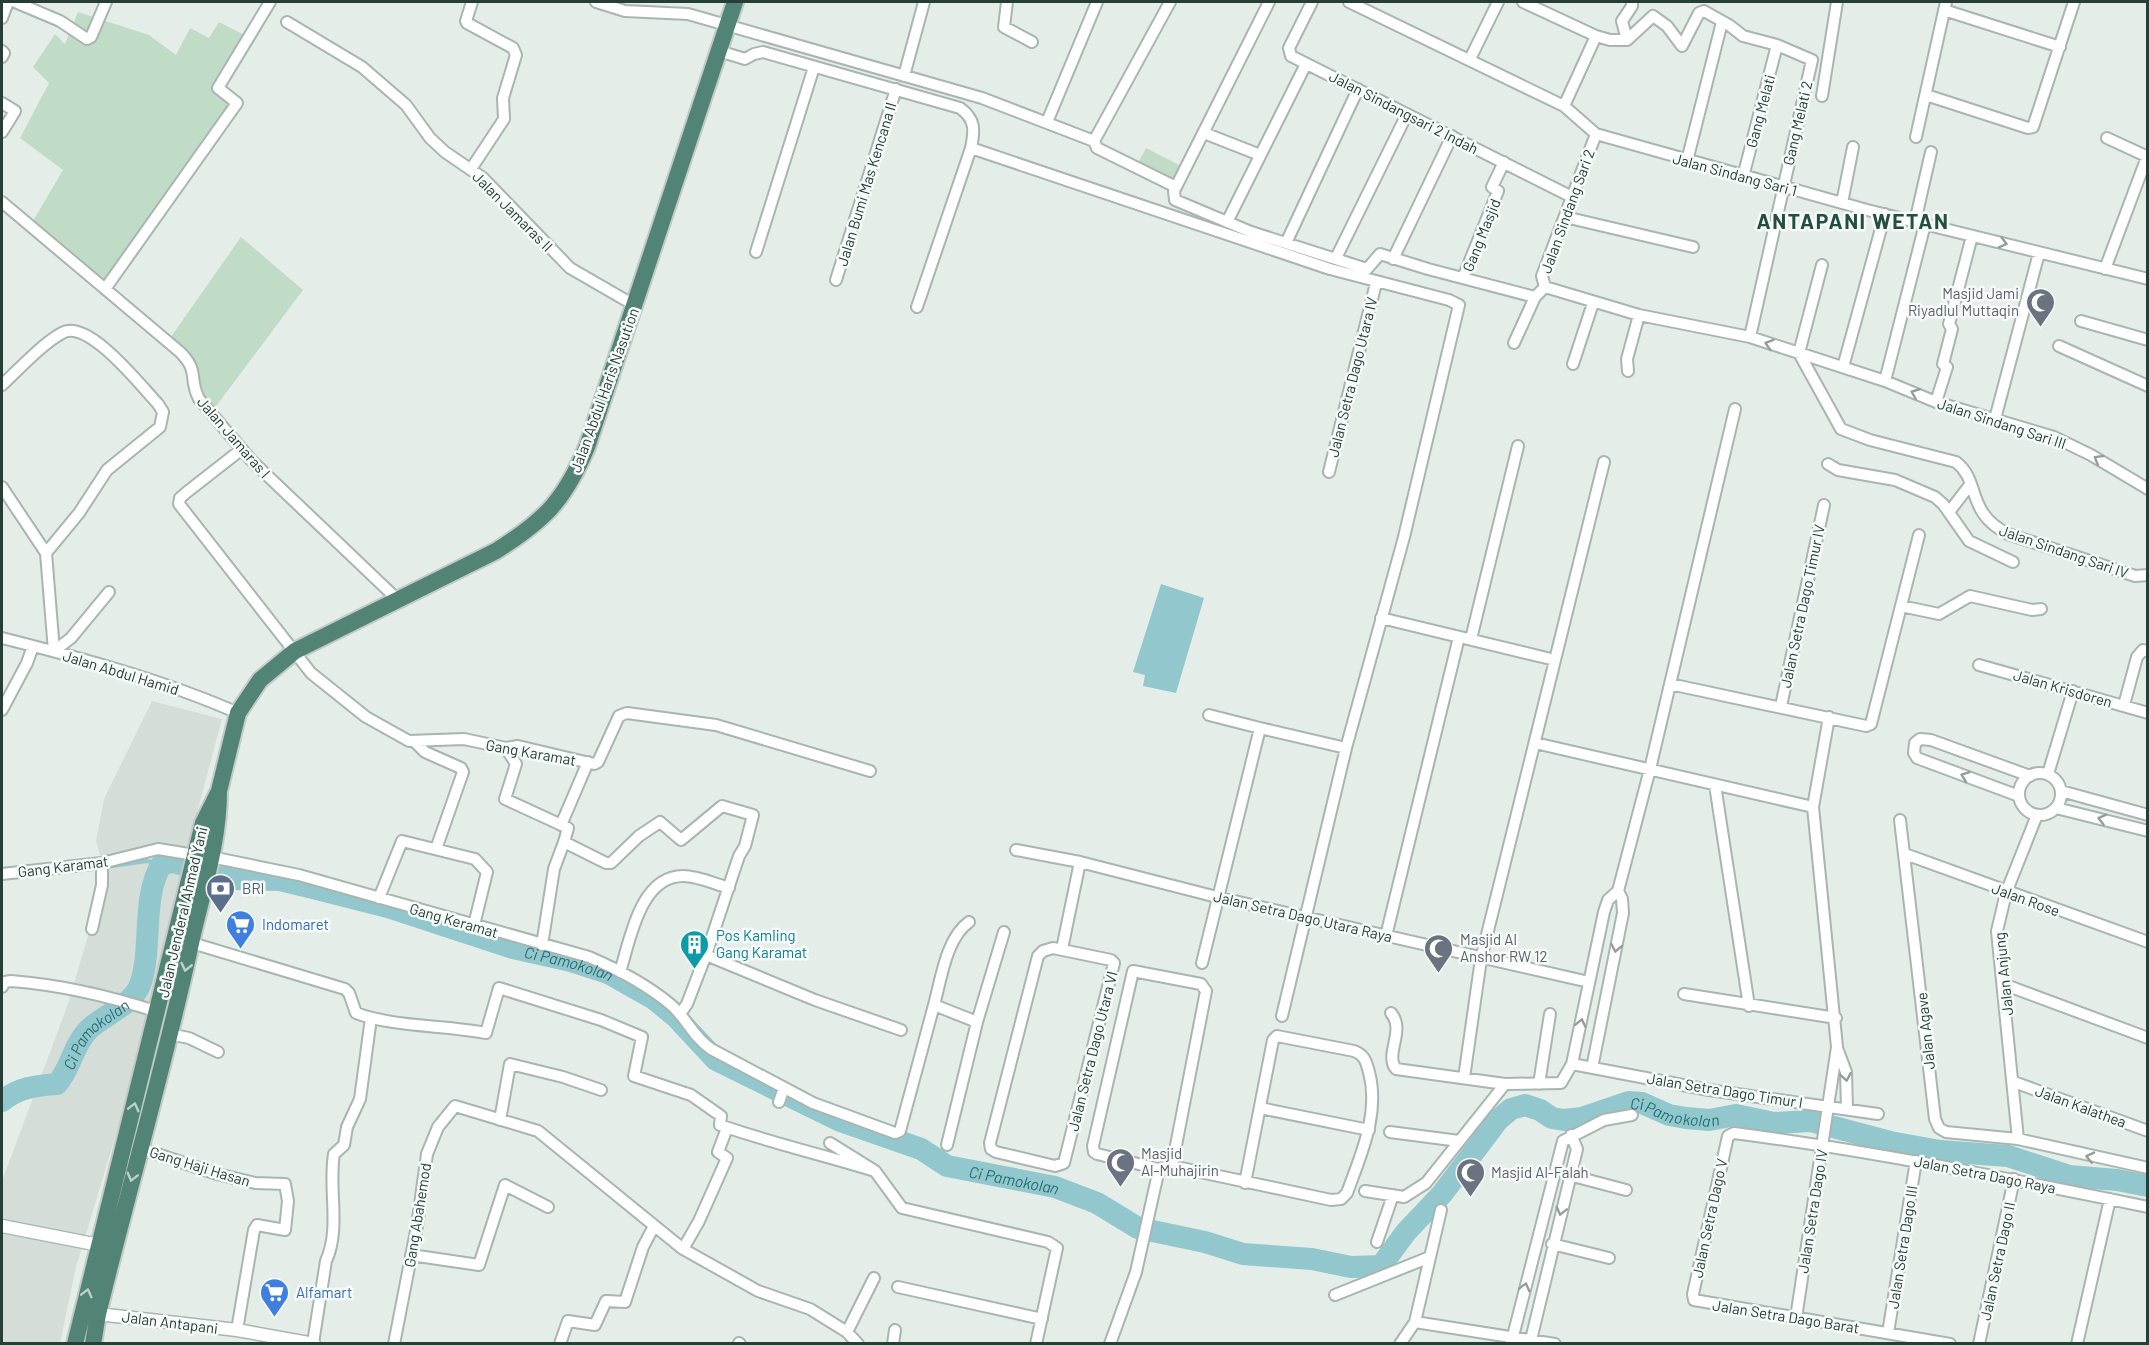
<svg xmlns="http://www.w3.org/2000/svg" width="2149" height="1345" font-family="Barlow,sans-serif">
  <rect width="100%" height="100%" fill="#e5ede9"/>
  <path fill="#d4ddd8" d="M152,701L222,719L180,877L145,1038L76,1267L60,1343H2V1181L68,1004L106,874L96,841L104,799Z"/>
  <path fill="#c0dcc6" d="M78,12L149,35L176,55L190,28L209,38L219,22L248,37L218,88L237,103L105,289L30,226L63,170L20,138L49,83L33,67L55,34L65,44Z
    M1146,148L1183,167L1175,184L1137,165Z
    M241,237L303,290L211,413L194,378L168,341Z"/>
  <path fill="#92c8cd" d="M1161,584L1204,598L1176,693L1143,686L1145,675L1133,672Z"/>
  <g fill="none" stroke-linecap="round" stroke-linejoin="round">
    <path stroke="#92c8cd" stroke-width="4" d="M106,867L147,861L162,864"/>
    <path stroke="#92c8cd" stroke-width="22" id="s1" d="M2,1101C20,1087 35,1086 57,1084C71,1068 73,1045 89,1029C103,1016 133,1004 140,985C153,949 141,896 162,864L173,862L233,879L280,880L313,888L388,907L513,948L571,961L608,973L654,999L676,1017L716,1060L838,1120L921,1149L947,1166L1055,1187L1097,1203L1138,1228L1205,1242L1243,1254L1312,1259L1351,1267L1381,1266L1406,1232L1442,1194L1498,1120L1511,1109L1525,1105L1540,1110L1552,1118L1564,1120L1582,1118L1629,1102L1642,1103L1669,1115L1686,1118L1709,1120L1736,1115L1774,1123L1811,1121L1890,1142L1940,1151L2008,1156L2069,1176L2117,1180L2148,1186"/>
    <defs>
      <path id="minor" d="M15,2L60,21L87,39L91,37L106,2
        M596,2L625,11L688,14L982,98L1094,141L1097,148L1176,187
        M1007,2L1004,27L1032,42
        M1269,2L1174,191L1175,200L1251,232L1367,269L1380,254L1428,269L1535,297L1545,287
        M1312,2L1289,48L1291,56L1572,197
        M1349,2L1564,106L1596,134L1867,210L2148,279
        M1523,2L1596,36L1610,40H1627L1653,16L1667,26L1682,46L1699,13L1704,11L1729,25L1743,36L1777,45L1812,60L1750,337
        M1944,10L2060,47
        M2,18L8,2
        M287,22L362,67L406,105L430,138L445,152L483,178L570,268L634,305
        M1627,40L1622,21L1632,6V2
        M2,51L4,53L2,57
        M719,51L745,59L754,54L763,52L960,108C975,119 975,129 971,148L917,307
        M1470,59L1498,2
        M904,76L924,2
        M1926,95L2028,128L2033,127L2074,2
        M1822,96L1837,2
        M2,103L15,111L2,132
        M1564,106L1596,36
        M1047,122L1097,2
        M1204,133L1260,155
        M1916,137L1946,2
        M2107,138L2148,157
        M1094,141L1170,2
        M971,148L1330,269L1449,300L1459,305L1404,537L1346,748L1282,1016
        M1687,161L1722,22
        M471,169L504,119L503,98L516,55L513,48L467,23L466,21L472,2
        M1743,177L1777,45
        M2,202L180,352C200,372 188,378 199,399L251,460L397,599
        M1842,203L1853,147
        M1565,217L1693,247
        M1227,222L1306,64
        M1915,222L1931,152
        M1286,243L1358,89
        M756,252L814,67
        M1336,258L1407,114
        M1393,259L1452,136
        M1822,265L1799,353L1841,429L1870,440L1956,462C1981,481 1965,512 2008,534L2135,576L2148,575
        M2105,269L2147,157
        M1463,278L1498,191L1492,187L1504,162
        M836,280L896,89
        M1545,287L1639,315L1750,337L1885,381L1936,402L2054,437L2091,455L2148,489
        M1545,287L1542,276L1596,134
        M105,289L237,103L218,88L270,2
        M2081,321L2148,340
        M1514,343L1535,297
        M2059,346L2148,386
        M1573,364L1593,303
        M1843,367L1885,214
        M1628,371L1627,359L1639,315
        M1885,381L1925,224
        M2,385C19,369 42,344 62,333C88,318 141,386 158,404L163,412L160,427L107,470L79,513L46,553
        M1936,402L1947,367L1943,364L1952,329L1949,324L1972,236
        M1995,419L2039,253
        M242,449L187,492L180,498L179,504L311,673L366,717L409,741L464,739L506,748L518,746L594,764L598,762L619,716L627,713L716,725L870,771
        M1828,464L1838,470L1895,480L1935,497L1943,504L1969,541L2013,562
        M1329,472L1376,283
        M2,487L46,553L54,651
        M1949,512L1969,486
        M1901,606L1939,614L1970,596L2032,610L2041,609
        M1381,618L1555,660
        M2,638C81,658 163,680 238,713
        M1471,639L1518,446
        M54,651L71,638L109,592
        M1979,665L2148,713
        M1670,684L1866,726L1871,724L1919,535
        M2124,705L2137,657L2143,650L2148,651
        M1781,706L1824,505
        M2,710L27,663L33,646
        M1209,715L1260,728
        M414,741L425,752L461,768L463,772L436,849
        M1535,743L1813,807
        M506,748L516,764L505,799L568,828L564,842L606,863H611L639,836L660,822L681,840L722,806L753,815L745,846L739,856L707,952L687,1004L680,1014
        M2019 794a21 21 0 1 1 42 0a21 21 0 1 1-42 0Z
        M2048,774L2073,691
        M1715,785L1749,1006
        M2061,791L2148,815
        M2019,796L1917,758L1914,753L1915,743L1920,739L1931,740L2030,776
        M2056,808L2148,831
        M1900,820L1935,1119L1939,1128L1946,1132L2018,1139L2148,1168
        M561,825L588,762
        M1016,850L1080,862L1217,897L1589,982
        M1905,854L2148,942
        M211,857L299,875L589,957C617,969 647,985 670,1004C686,1017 693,1037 711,1049L813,1103L895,1133L900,1131L934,1005L977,1022
        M2,874L102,863L158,849L195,855
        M379,898L402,841L475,859L487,872L474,925
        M92,929L102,885V863
        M1386,936L1459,637
        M192,943L345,989L349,993L356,1013C392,1027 446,1025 486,1033L499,988L601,1020L642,1037L634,1076L691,1095L721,1116L720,1125C771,1143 824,1155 875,1171
        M542,945L554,869L564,842
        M1053,948L1111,960L1114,963L1064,1163L1055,1166L996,1152L991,1149L990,1143L1038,956L1043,951Z
        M1062,949L1080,862
        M706,955L815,1000L901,1030
        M1202,963L1260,728L1346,748
        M620,972C630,940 640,876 683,876C698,876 715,884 729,888
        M2003,984L2148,1038
        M2,987L5,982L11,981C63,985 109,996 158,1012
        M1684,994L1836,1018
        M934,1005C941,980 946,938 969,922
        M1391,1013C1406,1030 1384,1055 1396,1069L1505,1084
        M169,1034L189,1038L218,1052
        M1837,1048L1846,1072L1847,1109
        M1572,1064L1709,1090L1878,1114
        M1592,1068L1623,913L1622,899L1618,891
        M1464,1078L1481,959L1604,462
        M2014,1082L2148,1131
        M1539,1084L1550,1014
        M779,1102L784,1088
        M1260,1108L1369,1130
        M500,1120L510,1064L563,1077L601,1090
        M1390,1132L1459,1141
        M2018,1139L1997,931L2006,893L2037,815
        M830,1143L875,1171L902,1208L1048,1242L1057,1248L1036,1344
        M947,1145L977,1022L1004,932
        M139,1148L217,1174L255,1183L285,1184L288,1201L285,1230L257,1225L254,1230L237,1330
        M1172,1166L1206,991L1201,984L1133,971L1093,1146L1094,1152L1097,1154L1159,1169L1172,1166L1331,1200L1341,1199L1347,1193C1361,1154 1380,1114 1369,1072C1366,1062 1365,1055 1354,1051L1277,1036L1273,1040L1245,1183
        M1569,1175L1626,1190
        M1365,1191L1404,1197L1426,1183L1505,1084L1561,1083L1572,1064L1604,912L1608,900L1618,891L1650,769L1735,409
        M1377,1242L1393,1195
        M1552,1244L1609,1258
        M683,1249L699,1221L727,1158L718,1152L727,1128
        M411,1255L479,1265L505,1185L548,1207
        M898,1287L1042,1319
        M1335,1295L1430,1257
        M1796,1318L1837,1047L1813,807L1829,717
        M1415,1322L1555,1344
        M847,1332L874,1278
        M1888,1333L1916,1161
        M313,1343L326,1261C341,1228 328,1189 334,1154L344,1145L347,1127L360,1099L371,1018
        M739,1343L740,1344
        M394,1344L417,1226L427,1154L438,1127L455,1106L538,1131L683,1249L758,1291L810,1309L847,1332L858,1344
        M560,1344L568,1321L595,1325L606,1301L625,1302L643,1247L654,1226
        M893,1344L895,1330
        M1110,1344L1136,1272L1159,1169
        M1400,1344L1415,1322L1441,1210
        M1511,1344L1563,1141L1604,1120L1632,1115
        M1530,1344L1577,1149L1571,1135
        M1950,1344L1694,1300L1693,1294L1728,1136L1734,1133C1873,1151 2010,1179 2148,1207
        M1979,1344L2014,1179
        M2077,1344L2110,1199"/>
      <path id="tertiary" d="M2,1226L99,1245
        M98,1314L237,1330L314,1344"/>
      <path id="trunk" d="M75,1344L203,823L219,791L238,713L260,680L295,651L496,551C545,520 564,501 587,447L735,2
        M93,1344L98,1314C129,1187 166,1061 193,934C204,887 219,840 219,791"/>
    </defs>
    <use href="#minor" stroke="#a8b5b0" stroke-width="14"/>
    <use href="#tertiary" stroke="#a8b5b0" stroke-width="15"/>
    <use href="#trunk" stroke="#c2c9c7" stroke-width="20"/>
    <use href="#minor" stroke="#fff" stroke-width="10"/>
    <use href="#tertiary" stroke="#fff" stroke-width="12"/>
    <use href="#trunk" stroke="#518474" stroke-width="16"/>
  </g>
  <defs><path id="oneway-chevron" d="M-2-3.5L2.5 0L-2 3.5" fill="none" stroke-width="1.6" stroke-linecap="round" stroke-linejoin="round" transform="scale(1.5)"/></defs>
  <g stroke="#929e9a">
    <use href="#oneway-chevron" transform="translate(2003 243) rotate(15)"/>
    <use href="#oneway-chevron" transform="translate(1769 344) rotate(-162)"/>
    <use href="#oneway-chevron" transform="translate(1915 393) rotate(-158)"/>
    <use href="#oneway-chevron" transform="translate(2098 459) rotate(-149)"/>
    <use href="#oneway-chevron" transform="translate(1965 776) rotate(-160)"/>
    <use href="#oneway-chevron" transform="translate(2102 819) rotate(-166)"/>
    <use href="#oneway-chevron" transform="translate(1616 948) rotate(101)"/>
    <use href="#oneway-chevron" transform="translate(1581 1023) rotate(-78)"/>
    <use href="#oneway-chevron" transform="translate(1846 1077) rotate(80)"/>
    <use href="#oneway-chevron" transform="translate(2090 1157) rotate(-167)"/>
    <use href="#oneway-chevron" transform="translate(1561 1211) rotate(104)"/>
    <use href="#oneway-chevron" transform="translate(1525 1287) rotate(-76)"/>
  </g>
  <g stroke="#bcd1ca">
    <use href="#oneway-chevron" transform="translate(186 967) rotate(103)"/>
    <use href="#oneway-chevron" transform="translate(134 1107) rotate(-76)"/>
    <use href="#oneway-chevron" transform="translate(132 1177) rotate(104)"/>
    <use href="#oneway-chevron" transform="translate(87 1293) rotate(-76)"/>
  </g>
  <defs>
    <symbol id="mosque-pin" viewBox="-11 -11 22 30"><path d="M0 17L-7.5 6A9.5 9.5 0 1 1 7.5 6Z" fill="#6b7280" stroke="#f6faf8"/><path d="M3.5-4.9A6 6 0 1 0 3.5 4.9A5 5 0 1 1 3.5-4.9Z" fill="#fff"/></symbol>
    <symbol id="bank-pin" viewBox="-11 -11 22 30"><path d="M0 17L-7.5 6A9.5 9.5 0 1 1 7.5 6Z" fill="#5c6f8a" stroke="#f6faf8"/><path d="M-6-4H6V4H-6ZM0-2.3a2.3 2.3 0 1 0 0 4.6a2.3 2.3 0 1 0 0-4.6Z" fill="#fff"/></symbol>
    <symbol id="supermarket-pin" viewBox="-11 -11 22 30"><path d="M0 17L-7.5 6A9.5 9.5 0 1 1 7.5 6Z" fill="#3f7fe0" stroke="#f6faf8"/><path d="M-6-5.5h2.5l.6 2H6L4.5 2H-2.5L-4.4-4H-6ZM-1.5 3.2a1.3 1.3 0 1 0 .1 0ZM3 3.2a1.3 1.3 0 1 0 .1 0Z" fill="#fff"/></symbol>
    <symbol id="building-pin" viewBox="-11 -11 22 30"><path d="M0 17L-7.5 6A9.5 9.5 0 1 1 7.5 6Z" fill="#0f9aa8" stroke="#f6faf8"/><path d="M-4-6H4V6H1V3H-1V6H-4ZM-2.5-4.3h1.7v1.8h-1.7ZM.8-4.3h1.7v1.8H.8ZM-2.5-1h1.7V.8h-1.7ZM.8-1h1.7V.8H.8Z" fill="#fff"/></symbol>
  </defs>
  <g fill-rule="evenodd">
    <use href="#mosque-pin" x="2024" y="286" width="33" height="45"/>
    <use href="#bank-pin" x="204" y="872" width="33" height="45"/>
    <use href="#supermarket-pin" x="224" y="908" width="33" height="45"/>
    <use href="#building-pin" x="678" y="928" width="33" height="45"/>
    <use href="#mosque-pin" x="1422" y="932" width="33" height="45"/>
    <use href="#mosque-pin" x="1104" y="1146" width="33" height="45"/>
    <use href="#mosque-pin" x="1454" y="1156" width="33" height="45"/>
    <use href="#supermarket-pin" x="258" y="1276" width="33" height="45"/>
  </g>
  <g text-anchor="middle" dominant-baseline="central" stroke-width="5" stroke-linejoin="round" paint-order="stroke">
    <g font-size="15" fill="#263e36" stroke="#f6faf8">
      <text transform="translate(1760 111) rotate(-75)">Gang Melati</text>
      <text transform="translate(1404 112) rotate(27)">Jalan Sindangsari 2 Indah</text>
      <text transform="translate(1797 123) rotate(-77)">Gang Melati 2</text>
      <text transform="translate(1735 174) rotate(15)">Jalan Sindang Sari 1</text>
      <text transform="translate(866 184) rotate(-73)">Jalan Bumi Mas Kencana II</text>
      <text transform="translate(513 211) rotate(45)">Jalan Jamaras II</text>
      <text transform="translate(1567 211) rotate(-70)">Jalan Sindang Sari 2</text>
      <text transform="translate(1481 235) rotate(-68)">Gang Masjid</text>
      <text transform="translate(1352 377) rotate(-76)">Jalan Setra Dago Utara IV</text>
      <text transform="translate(604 390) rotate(-70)">Jalan Abdul Haris Nasution</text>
      <text transform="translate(2002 423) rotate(18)">Jalan Sindang Sari III</text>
      <text transform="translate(234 437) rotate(49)">Jalan Jamaras I</text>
      <text transform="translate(2064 551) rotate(19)">Jalan Sindang Sari IV</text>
      <text transform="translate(1802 606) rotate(-78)">Jalan Setra Dago Timur IV</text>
      <text transform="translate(121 672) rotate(17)">Jalan Abdul Hamid</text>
      <text transform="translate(2063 688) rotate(16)">Jalan Krisdoren</text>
      <text transform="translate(531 752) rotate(10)">Gang Karamat</text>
      <text transform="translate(63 866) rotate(-7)">Gang Karamat</text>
      <text transform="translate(2026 899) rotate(20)">Jalan Rose</text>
      <text transform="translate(182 912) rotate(-77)">Jalan Jenderal Ahmad Yani</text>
      <text transform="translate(1303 916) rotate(13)">Jalan Setra Dago Utara Raya</text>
      <text transform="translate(454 920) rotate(16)">Gang Keramat</text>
      <text transform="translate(2003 974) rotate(-96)">Jalan Anjung</text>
      <text transform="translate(1925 1031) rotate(-96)">Jalan Agave</text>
      <text transform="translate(1092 1051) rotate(-76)">Jalan Setra Dago Utara VI</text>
      <text transform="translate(1725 1090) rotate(9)">Jalan Setra Dago Timur I</text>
      <text transform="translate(2081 1106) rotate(20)">Jalan Kalathea</text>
      <text transform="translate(200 1166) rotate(17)">Gang Haji Hasan</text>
      <text transform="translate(1985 1174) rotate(11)">Jalan Setra Dago Raya</text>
      <text transform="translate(1812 1211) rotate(-81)">Jalan Setra Dago IV</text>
      <text transform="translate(417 1215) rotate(-81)">Gang Abahemod</text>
      <text transform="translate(1709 1218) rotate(-78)">Jalan Setra Dago V</text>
      <text transform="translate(1902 1247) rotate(-81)">Jalan Setra Dago III</text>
      <text transform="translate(1997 1261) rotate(-78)">Jalan Setra Dago II</text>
      <text transform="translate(1786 1316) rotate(9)">Jalan Setra Dago Barat</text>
      <text transform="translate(170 1322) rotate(7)">Jalan Antapani</text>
    </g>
    <g font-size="15" fill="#5b616d" stroke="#f6faf8" text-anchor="start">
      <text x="2019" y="293" text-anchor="end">Masjid Jami<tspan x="2019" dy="17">Riyadlul Muttaqin</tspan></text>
      <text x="1460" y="939">Masjid Al<tspan x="1460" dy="17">Anshor RW 12</tspan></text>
      <text x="1141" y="1153">Masjid<tspan x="1141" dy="17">Al-Muhajirin</tspan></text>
      <text x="1491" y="1172">Masjid Al-Falah</text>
    </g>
    <g font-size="15" fill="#4e5e75" stroke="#f6faf8" text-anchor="start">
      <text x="242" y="888">BRI</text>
    </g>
    <g font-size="15" fill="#366cbe" stroke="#f6faf8" text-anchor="start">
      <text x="262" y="924">Indomaret</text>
      <text x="296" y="1292">Alfamart</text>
    </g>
    <g font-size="15" fill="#0d838f" stroke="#f6faf8" text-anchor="start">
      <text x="716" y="935">Pos Kamling<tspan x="716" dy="17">Gang Karamat</tspan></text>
    </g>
    <g font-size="16" font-style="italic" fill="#246e75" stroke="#f6faf8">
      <text stroke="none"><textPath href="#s1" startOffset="736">Ci Pamokolan</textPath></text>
      <text stroke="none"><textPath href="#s1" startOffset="123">Ci Pamokolan</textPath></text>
      <text stroke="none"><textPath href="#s1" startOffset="1998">Ci Pamokolan</textPath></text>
      <text stroke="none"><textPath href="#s1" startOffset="1240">Ci Pamokolan</textPath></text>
    </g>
    <g font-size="21" font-weight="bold" letter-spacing="1.5" fill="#234f41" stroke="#f6faf8">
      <text x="1853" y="220">ANTAPANI WETAN</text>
    </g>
  </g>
  <rect width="2149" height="1345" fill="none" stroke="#263e36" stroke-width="6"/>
</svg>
